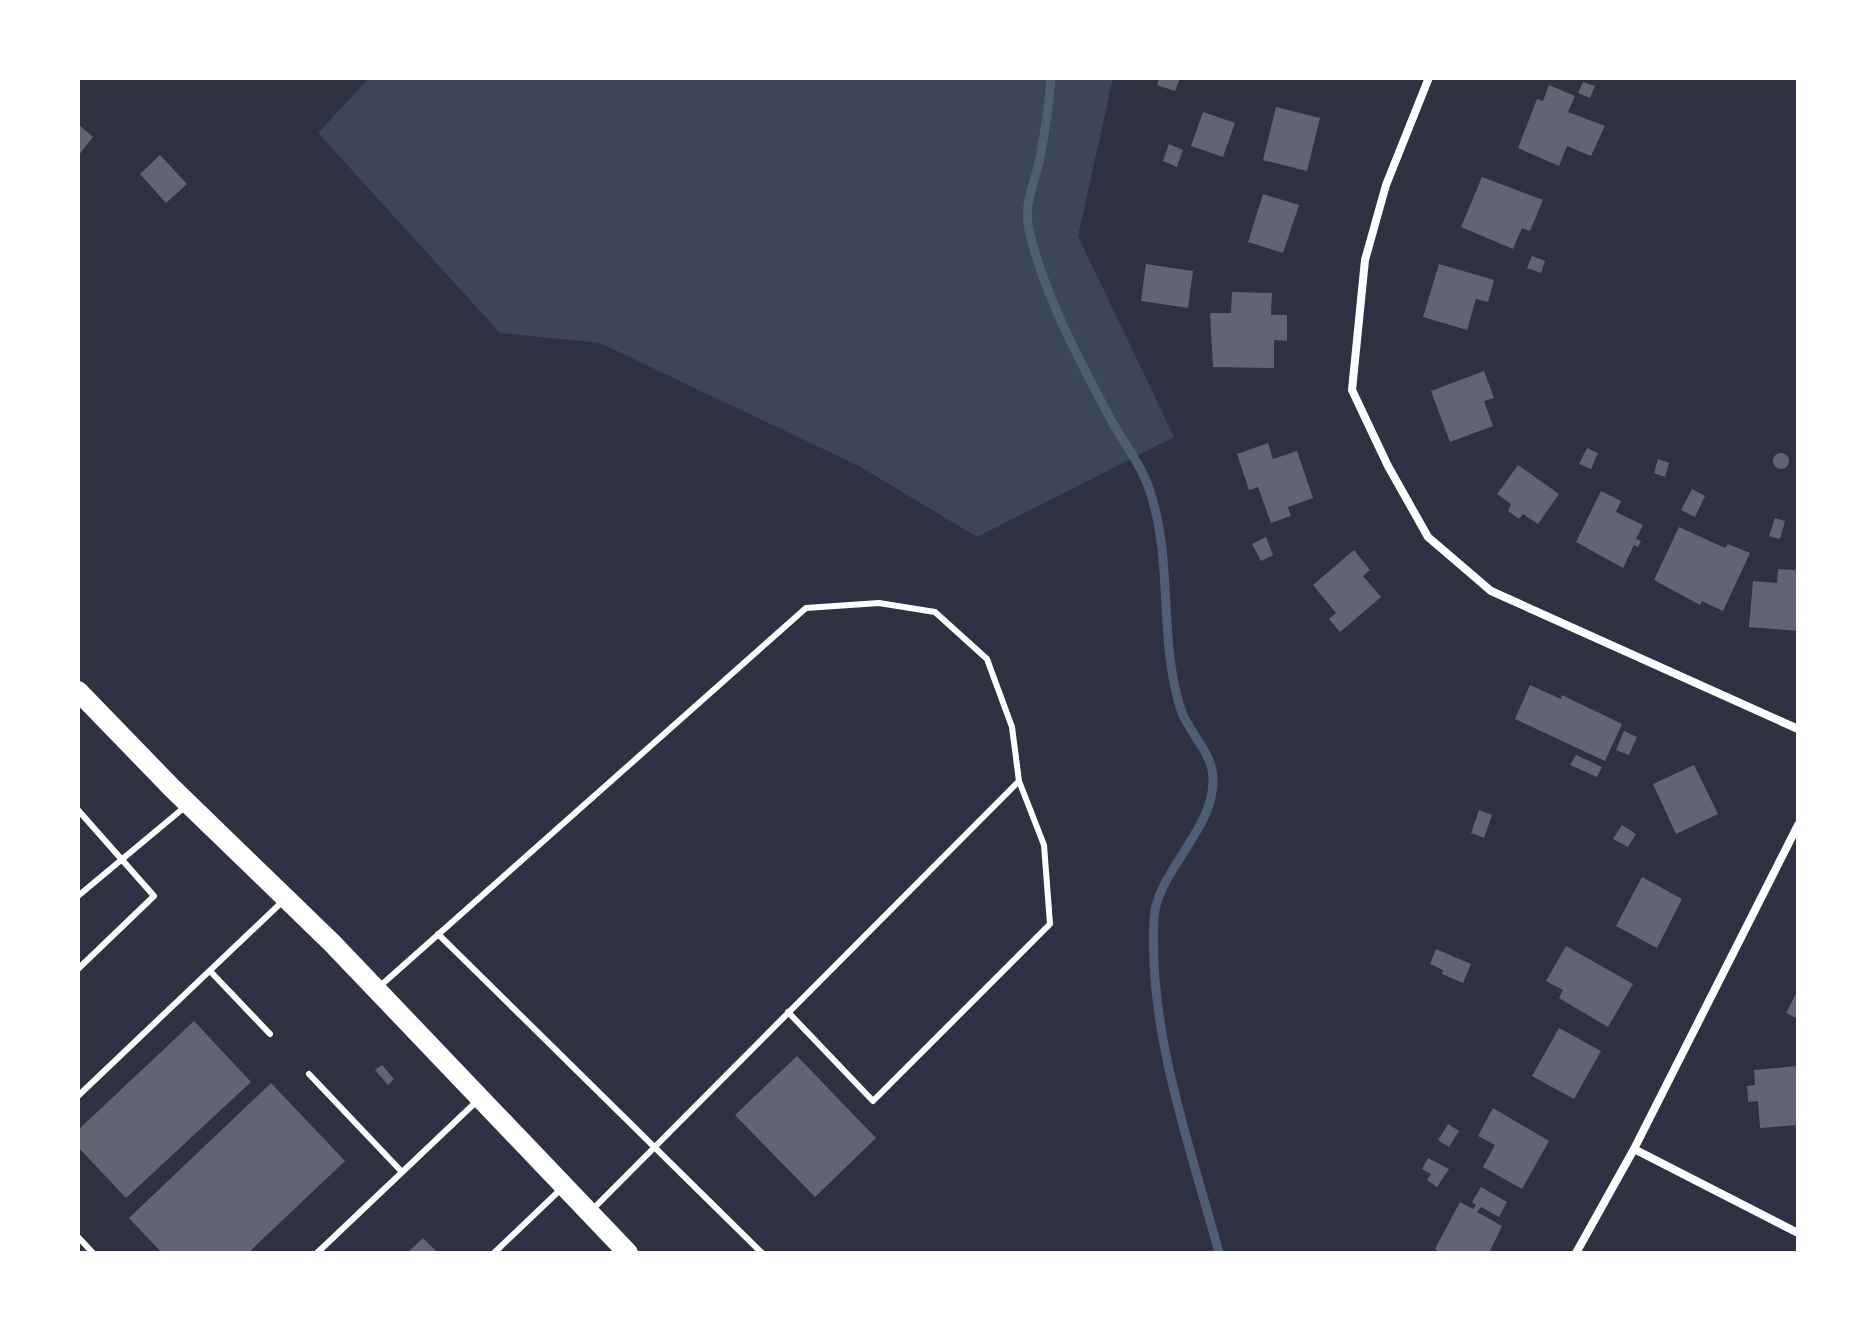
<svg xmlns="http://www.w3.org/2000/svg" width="1876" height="1331" font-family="'Open Sans',sans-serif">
  <rect width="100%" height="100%" fill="#2d3142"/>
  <path fill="#3c4559" d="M369,78H1113L1078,236L1174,437L977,537L859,466L600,343L500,333L318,133Z"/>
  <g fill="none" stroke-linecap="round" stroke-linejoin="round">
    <path stroke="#4f5d75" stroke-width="9" d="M1051,78C1049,105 1045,132 1040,158C1035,184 1023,202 1029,230C1043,292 1080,362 1110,418C1122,440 1138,460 1147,483C1175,556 1157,636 1181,710C1188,731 1207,747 1212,770C1222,824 1156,870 1154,919C1148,1033 1190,1145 1219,1253"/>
  </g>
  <path fill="#626471" d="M1159,78H1180L1175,91L1157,85Z
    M1583,82L1595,86L1590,98L1578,93Z
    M1549,85L1575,96L1568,112L1605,126L1591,156L1567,146L1559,166L1518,148L1537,99L1543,101Z
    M1276,107L1320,118L1307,171L1263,160Z
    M1203,112L1235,123L1223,157L1191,146Z
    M78,124L93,137L78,156Z
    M1169,144L1183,150L1177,167L1163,161Z
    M160,155L187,184L166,203L140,174Z
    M1482,177L1543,200L1530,231L1522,228L1513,249L1461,227Z
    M1263,194L1299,205L1283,253L1248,242Z
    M1532,256L1545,261L1541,273L1527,268Z
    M1146,264L1193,271L1188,308L1141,301Z
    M1439,264L1494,280L1488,302L1476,299L1467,330L1423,317Z
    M1232,292L1272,293L1271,315H1287V341L1274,340V368L1213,367L1210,313H1231Z
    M1484,371L1494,398L1484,401L1493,426L1450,442L1431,391Z
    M1268,443L1273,459L1297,451L1313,498L1288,507L1291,516L1271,523L1258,487L1249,490L1237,454Z
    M1587,448L1598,453L1591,469L1579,464Z
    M1773 461a8 8 0 1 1 16 0a8 8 0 1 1-16 0Z
    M1658,459L1669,463L1665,477L1654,473Z
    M1518,465L1559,494L1538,524L1523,514L1519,519L1508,511L1511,504L1497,494Z
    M1692,489L1705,496L1695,517L1681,510Z
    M1601,491L1621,501L1616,512L1643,525L1636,539L1641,541L1638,547L1634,545L1623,568L1576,542Z
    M1775,518L1785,521L1780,539L1769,536Z
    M1679,527L1725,548L1728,544L1750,553L1723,611L1702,601L1700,605L1654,580Z
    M1266,537L1273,555L1261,561L1252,544Z
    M1354,550L1370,570L1363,576L1381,597L1340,632L1329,619L1336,613L1313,585Z
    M1778,569L1798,570V631L1749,627L1753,581L1777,583Z
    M1530,685L1561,699L1562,695L1622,724L1605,761L1515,719Z
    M1624,731L1637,737L1629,755L1616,750Z
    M1576,755L1602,767L1597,777L1570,765Z
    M1694,765L1718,814L1676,834L1653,784Z
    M1479,810L1492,815L1484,838L1471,833Z
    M1622,825L1636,834L1628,847L1613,839Z
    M1642,877L1682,899L1657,948L1616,926Z
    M1566,946L1633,984L1608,1027L1559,998L1563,990L1546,981Z
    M1436,949L1471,964L1463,983L1442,974L1443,970L1430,964Z
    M1798,990V1019L1786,1013Z
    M194,1021L251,1082L126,1198L78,1147V1130Z
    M1559,1028L1601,1051L1574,1099L1532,1076Z
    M797,1056L876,1138L815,1197L735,1115Z
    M382,1065L394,1079L388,1085L375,1070Z
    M1798,1066V1125L1760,1128L1758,1101L1748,1102V1096L1747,1086L1755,1085L1754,1070Z
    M271,1083L345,1161L248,1253H162L129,1218Z
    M1493,1108L1549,1141L1522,1189L1483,1167L1495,1145L1478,1136Z
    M1448,1124L1459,1131L1449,1147L1438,1140Z
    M1428,1158L1449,1169L1437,1187L1427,1180L1431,1174L1422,1169Z
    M1481,1187L1507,1202L1499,1217L1481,1207L1477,1212L1502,1226L1489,1253H1441L1435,1249L1460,1202L1473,1209L1476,1205L1472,1202Z
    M423,1238L438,1253H407Z"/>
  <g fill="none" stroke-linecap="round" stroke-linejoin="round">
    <path stroke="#fff" stroke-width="6" d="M78,810L154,896L78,969
      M78,896L186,806
      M438,934L762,1253
      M210,971L270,1034
      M379,987L806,608L879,603L935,612L987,659L1012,727L1019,781L593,1209
      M788,1012L873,1101L1050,924L1044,845L1019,781
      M309,1074L402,1172
      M78,1096L284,900
      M78,1237L93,1253
      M317,1253L477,1101
      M494,1253L561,1189"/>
    <path stroke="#fff" stroke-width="8" d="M1428,80L1386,185L1365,260L1352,390L1388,466L1428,537L1491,591L1798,729
      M1634,1149L1798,1233
      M1576,1253L1634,1149L1798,825"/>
    <path stroke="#fff" stroke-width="20" d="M78,691L172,788L332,943L628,1253"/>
  </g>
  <rect width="1876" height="1331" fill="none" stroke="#ffffff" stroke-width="160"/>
</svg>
